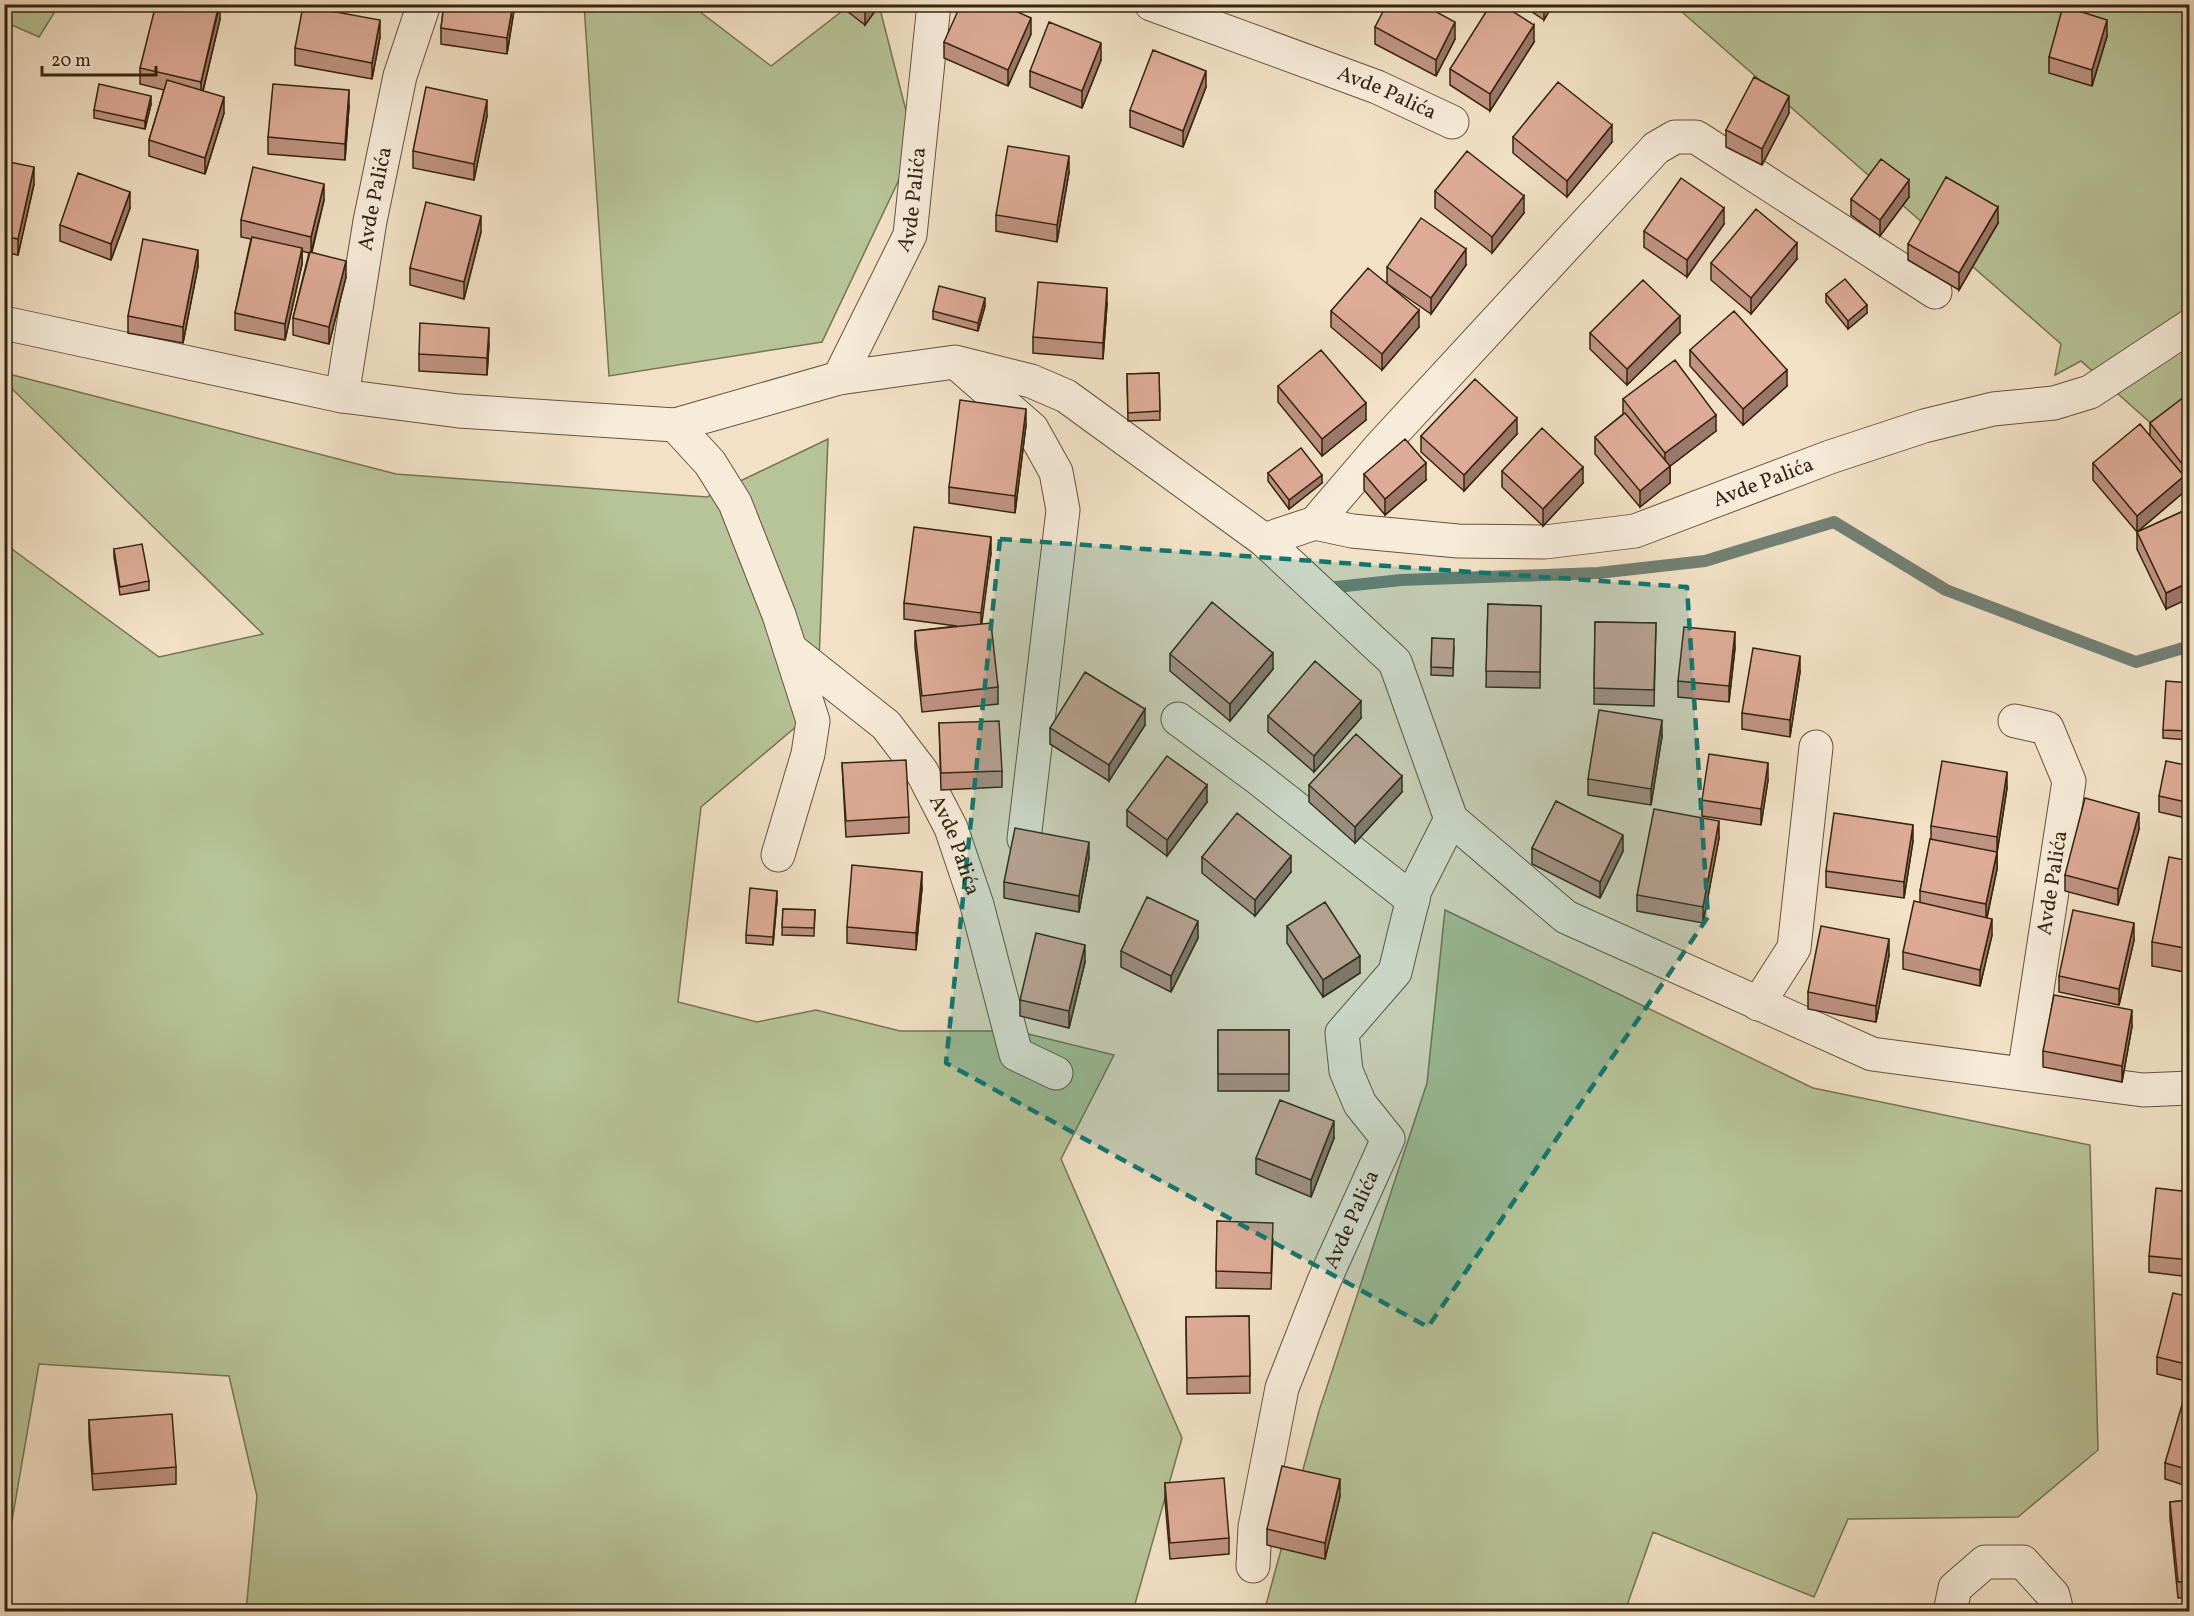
<svg xmlns="http://www.w3.org/2000/svg" width="2194" height="1616" font-family="Vollkorn,serif">
  <rect width="100%" height="100%" fill="#f2e1c6"/>
  <filter id="stains"><feTurbulence type="fractalNoise" baseFrequency=".00333" numOctaves="4"/><feColorMatrix values="0 0 0 0 .2 0 0 0 0 .09 0 0 0 0 .02 0 0 0 .5 -.17"/></filter>
  <radialGradient id="worn" r=".72"><stop offset=".6" stop-color="#630" stop-opacity="0"/><stop offset="1" stop-color="#630" stop-opacity=".3"/></radialGradient>
  <path fill="#b7c398" stroke="#767453" stroke-width="1.5" d="M5,4H59V5L39,37L5,22Z
    M584,5H691L771,66L850,5H879L915,146L822,342L609,376Z
    M1674,5H2189V457L2081,361L2055,375L2061,344Z
    M5,373L396,474L707,497L828,439L817,709L701,807L678,1002L757,1022L816,1010L900,1031H1016L1114,1055L1061,1159L1182,1438L1133,1611H246L257,1496L229,1376L39,1364L5,1561V544L159,657L263,634L5,382Z
    M1445,910L1813,1088L2090,1145L2098,1450L2018,1517L1848,1519L1814,1597L1653,1532L1625,1611L1264,1612L1319,1411L1427,1083Z"/>
  <g fill="none" stroke-linecap="round" stroke-linejoin="round">
    <path stroke="#728073" stroke-width="12" d="M1327,588L1401,580L1598,573L1705,561L1834,522L1946,590L2136,662L2190,646"/>
    <defs>
      <g id="minor">
        <path id="s1" d="M1151,4L1377,87L1452,122"/>
        <path d="M4,323L342,396L459,411L675,425L839,378L955,362L1031,381L1066,396L1264,540L1395,662L1451,819L1566,917L1872,1054L2143,1090L2190,1088"/>
        <path d="M959,365L1032,429L1056,472L1063,510L1024,839"/>
        <path id="s2" d="M839,378L910,235L934,4"/>
        <path id="s3" d="M342,396L370,221L400,76L424,4"/>
        <path d="M675,425L710,463L735,503L779,615L813,721L808,754L778,855"/>
        <path d="M1315,523L1380,447L1656,148L1675,137H1696L1935,292"/>
        <path id="s4" d="M1264,540L1315,523L1352,531L1458,541L1545,542L1635,531L1830,457L1924,426L1993,409L2054,403L2090,392L2190,326"/>
        <path id="s5" d="M790,649L886,725L922,772L951,828L977,905L1016,1054L1056,1073"/>
        <path d="M1178,719L1259,779L1413,900"/>
        <path d="M2015,721L2047,728L2069,781L2024,1074"/>
        <path d="M1758,1004L1794,948L1816,747"/>
        <path id="s6" d="M1253,1566L1255,1527L1282,1388L1324,1281L1388,1139L1360,1104L1346,1071L1342,1033L1395,972L1415,890L1451,819"/>
        <path d="M1950,1612L1955,1588L1985,1562H2023L2053,1595L2057,1612"/>
      </g>
    </defs>
    <use href="#minor" stroke="#64533c" stroke-width="35"/>
    <use href="#minor" stroke="#f7ecda" stroke-width="33"/>
  </g>
  <path fill="#bf9383" stroke="#35240e" stroke-width="1.5" d="M444,4H515L507,54L441,44V28Z
    M838,4H880L865,25Z
    M1520,4H1553L1544,20Z
    M220,19L203,91L224,113L205,174L149,156V140L164,90L140,84V68Z
    M1375,27L1455,39L1436,76L1375,44Z
    M1031,34L1008,86L944,58V42Z
    M2107,36L2092,86L2049,73V57Z
    M380,37L372,79L295,65V48Z
    M1534,42L1490,111L1450,85V69Z
    M1101,60L1082,108L1030,87V71Z
    M1206,87L1183,147L1130,127V110Z
    M151,104L145,129L94,118V110Z
    M349,106L345,160L268,154V137Z
    M1789,113L1762,165L1726,147V130Z
    M487,116L474,180L413,168V151Z
    M1513,137L1612,142L1567,197L1513,153Z
    M4,161L34,184L18,255L4,252Z
    M1069,172L1057,242L996,231V215Z
    M1435,191L1524,213L1492,253L1435,208Z
    M1909,197L1880,236L1851,215V199Z
    M324,200L312,252L346,277L329,344L293,335V318L309,253L302,251V264L285,340L235,330V313L251,239L241,237V220Z
    M130,208L111,260L60,241V225Z
    M1998,223L1959,290L1908,260V244Z
    M1724,224L1687,277L1644,247V231Z
    M481,232L464,299L410,285V268Z
    M1797,259L1751,314L1711,280V263Z
    M1466,265L1431,314L1389,285L1419,327L1382,370L1331,327V311L1387,283V267Z
    M198,266L183,343L128,333V316Z
    M1826,294L1867,313L1848,329L1826,302Z
    M1107,304L1103,359L1033,353V337Z
    M985,306L978,331L933,319V311Z
    M1590,333H1680L1627,385L1590,349Z
    M489,344L487,375L419,371V354Z
    M1690,350L1787,386L1743,425L1690,366Z
    M1159,373L1160,420L1128,421L1127,374Z
    M1278,386L1366,420L1322,456L1278,402Z
    M2190,395V491L2184,483V492L2137,532L2093,480V463L2150,435V423Z
    M1623,399L1716,431L1670,466V483L1640,507L1595,454V437L1623,414Z
    M1026,425L1015,513L949,503V487Z
    M1517,434L1464,491L1421,452V436Z
    M1502,471L1583,483L1543,526L1502,487Z
    M1268,473L1322,483L1289,509L1268,481Z
    M1364,474L1426,480L1385,515L1364,490Z
    M2190,508L2166,609L2137,549V532Z
    M114,549L149,581V590L120,595L114,557Z
    M991,553L981,624L998,687V704L922,712L915,647V631L957,626L904,619V603Z
    M1488,604L1541,606L1540,688L1486,687Z
    M1595,622L1656,623L1654,706L1594,704Z
    M1432,638L1454,647L1453,676L1431,675Z
    M1735,648L1729,702L1678,697V681Z
    M1170,654L1273,669L1230,721L1170,671Z
    M1800,672L1790,737L1742,729V713Z
    M2190,683L2189,740L2163,738V730Z
    M1268,716L1361,718L1314,772L1268,732Z
    M939,723L1002,771V787L941,790Z
    M1145,725L1109,781L1050,744V728Z
    M1662,736L1651,805L1588,795V779Z
    M842,763L909,817V833L846,837Z
    M2190,766V819L2159,812V796Z
    M1768,780L1761,825L1702,816V800Z
    M1309,785L1402,792L1355,843L1309,802Z
    M2007,788L1997,853V869L1987,918L1992,935L1980,986L1903,969V952L1920,902V891L1931,839V826Z
    M1207,802L1167,856L1127,826V810Z
    M2139,829L2118,905L2065,891V875Z
    M1719,838L1703,923L1637,911V895Z
    M1913,841L1904,898L1826,887V871Z
    M1532,848L1623,851L1600,898L1532,864Z
    M1202,857L1291,872L1255,916L1202,873Z
    M1089,858L1079,912L1004,898V882Z
    M2190,861V973L2152,966V942Z
    M922,888L916,950L847,943V927Z
    M777,900L773,945L746,943V935Z
    M783,909L815,910L814,936L782,935Z
    M1287,926L1360,973L1323,997L1287,943Z
    M1198,938L1171,992L1121,967V951Z
    M2134,940L2119,1005L2059,992V976Z
    M1889,955L1876,1022L1808,1009V992Z
    M1085,962L1069,1028L1020,1016V1000Z
    M2132,1026L2122,1082L2043,1067V1051Z
    M1218,1030H1289V1091H1218Z
    M1334,1138L1311,1197L1256,1174V1158Z
    M2190,1192V1277L2149,1272V1256Z
    M1217,1221L1273,1239L1271,1289L1216,1288Z
    M2190,1297V1382L2157,1374V1357Z
    M1249,1316L1250,1393L1187,1394L1186,1317Z
    M2190,1400V1487L2165,1479V1463Z
    M89,1420L176,1467V1484L93,1490L89,1436Z
    M1165,1483L1229,1538V1554L1170,1559L1165,1500Z
    M1340,1496L1325,1559L1267,1545V1529Z
    M2190,1500V1597L2178,1598L2170,1518V1502Z"/>
  <path fill="#9b786a" stroke="#35240e" stroke-width="1.5" d="M220,4V19L201,99V82Z
    M513,4H515L507,54V38Z
    M865,4H880L865,25Z
    M1544,4H1553L1544,20Z
    M1031,18V34L1008,86V70Z
    M380,20V37L372,79V63Z
    M2107,20V36L2092,86V70Z
    M1455,22V39L1436,76V60Z
    M1534,25V42L1490,111V94Z
    M1101,43V60L1082,108V91Z
    M1206,71V87L1183,147V131Z
    M349,90V106L345,160V144Z
    M151,96V104L145,129V121Z
    M1789,96V113L1762,165V149Z
    M224,97V113L205,174V158Z
    M487,100V116L474,180V164Z
    M1612,125V142L1567,197V181Z
    M1069,156V172L1057,242V225Z
    M34,167V184L18,255V239Z
    M1909,180V197L1880,236V220Z
    M324,184V200L311,253V237Z
    M130,192V208L111,260V244Z
    M1524,196V213L1492,253V237Z
    M1998,207V223L1959,290V273Z
    M1724,208V224L1687,277V260Z
    M481,216V232L464,299V282Z
    M1797,243V259L1751,314V298Z
    M302,248V264L285,340V324Z
    M1466,249V265L1431,314V298Z
    M198,250V266L183,343V327Z
    M346,261V277L329,344V327Z
    M1107,288V304L1103,359V343Z
    M985,298V306L978,331V323Z
    M1867,305V313L1848,329V321Z
    M1419,310V327L1382,370V354Z
    M1680,316V333L1627,385V369Z
    M489,328V344L487,375V358Z
    M1787,370V386L1743,425V409Z
    M1366,403V420L1322,456V439Z
    M1026,409V425L1015,513V496Z
    M1716,415V431L1665,470V453Z
    M1517,418V434L1464,491V475Z
    M1426,463V480L1385,515V499Z
    M1670,466V483L1640,507V491Z
    M1583,467V483L1543,526V509Z
    M1322,475V483L1289,509V500Z
    M2184,476V492L2137,532V516Z
    M991,537V553L981,630V613Z
    M2190,582V598L2166,609V593Z
    M1735,632V648L1729,702V686Z
    M1273,653V669L1230,721V704Z
    M1800,656V672L1790,737V720Z
    M1361,701V718L1314,772V756Z
    M1145,709V725L1109,781V765Z
    M1662,720V736L1651,805V789Z
    M1768,763V780L1761,825V809Z
    M2007,772V788L1997,853V869L1986,921V904L1997,852V837Z
    M1402,776V792L1355,843V827Z
    M1207,785V802L1167,856V840Z
    M2139,813V829L2118,905V889Z
    M1719,821V838L1703,923V907Z
    M1913,825V841L1904,898V882Z
    M1623,835V851L1600,898V882Z
    M1089,842V858L1079,912V896Z
    M1291,856V872L1255,916V900Z
    M922,872V888L916,950V933Z
    M777,891V900L773,945V937Z
    M1992,919V935L1980,986V970Z
    M1198,921V938L1171,992V976Z
    M2134,923V940L2119,1005V989Z
    M1889,939V955L1876,1022V1006Z
    M1085,945V962L1069,1028V1011Z
    M1360,956V973L1323,997V980Z
    M2132,1010V1026L2122,1082V1066Z
    M1334,1121V1138L1311,1197V1180Z
    M1340,1479V1496L1325,1559V1543Z"/>
  <path fill="#deab98" stroke="#35240e" stroke-width="1.5" d="M156,4H219L201,82L140,68Z
    M444,4H513L507,38L441,28Z
    M961,4H1000L1031,18L1008,70L944,42Z
    M1387,4H1422L1455,22L1436,60L1375,27Z
    M1491,4H1501L1534,25L1490,94L1450,69Z
    M303,6L380,20L372,63L295,48Z
    M2063,6L2107,20L2092,70L2049,57Z
    M1049,22L1101,43L1082,91L1030,71Z
    M1153,50L1206,71L1183,131L1130,110Z
    M1754,77L1789,96L1762,149L1726,130Z
    M167,80L224,97L205,158L149,140Z
    M1558,82L1612,125L1567,181L1513,137Z
    M99,84L151,96L145,121L94,110Z
    M273,84L349,90L345,144L268,137Z
    M426,87L487,100L474,164L413,151Z
    M1008,146L1069,156L1057,225L996,215Z
    M1467,151L1524,196L1492,237L1435,191Z
    M1881,159L1909,180L1880,220L1851,199Z
    M4,161L34,167L18,239L4,236Z
    M253,167L324,184L311,237L241,220Z
    M78,173L130,192L111,244L60,225Z
    M1946,177L1998,207L1959,273L1908,244Z
    M1681,178L1724,208L1687,260L1644,231Z
    M426,202L481,216L464,282L410,268Z
    M1756,209L1797,243L1751,298L1711,263Z
    M1421,218L1466,249L1431,298L1387,267Z
    M252,237L302,248L285,324L235,313Z
    M143,239L198,250L183,327L128,316Z
    M310,252L346,261L329,327L293,318Z
    M1368,268L1419,310L1382,354L1331,311Z
    M1845,279L1867,305L1848,321L1826,294Z
    M1643,280L1680,316L1627,369L1590,333Z
    M1038,282L1107,288L1103,343L1033,337Z
    M939,286L985,298L978,323L933,311Z
    M1734,311L1787,370L1743,409L1690,350Z
    M420,323L489,328L487,358L419,354Z
    M1321,350L1366,403L1322,439L1278,386Z
    M1675,360L1716,415L1665,453L1623,399Z
    M1159,373L1160,411L1128,413L1127,374Z
    M1475,379L1517,418L1464,475L1421,436Z
    M2188,394L2190,395V474L2150,423Z
    M960,400L1026,409L1015,496L949,487Z
    M1625,413L1670,466L1640,491L1595,437Z
    M2140,424L2184,476L2137,516L2093,463Z
    M1542,428L1583,467L1543,509L1502,471Z
    M1405,439L1426,463L1385,499L1364,474Z
    M1301,448L1322,475L1289,500L1268,473Z
    M2190,508V582L2166,593L2137,532Z
    M914,527L991,537L981,613L904,603Z
    M142,544L149,581L120,587L114,549Z
    M1212,602L1273,653L1230,704L1170,654Z
    M1488,604L1541,606L1540,672L1486,671Z
    M1595,622L1656,623L1654,690L1594,688Z
    M991,623L998,687L922,696L915,631Z
    M1684,627L1735,632L1729,686L1678,681Z
    M1432,638L1454,639L1453,668L1431,667Z
    M1753,648L1800,656L1790,720L1742,713Z
    M1315,661L1361,701L1314,756L1268,716Z
    M1085,672L1145,709L1109,765L1050,728Z
    M2166,681L2190,683L2189,731L2163,730Z
    M1599,710L1662,720L1651,789L1588,779Z
    M999,721L1002,771L941,773L939,723Z
    M1356,734L1402,776L1355,827L1309,785Z
    M1709,754L1768,763L1761,809L1702,800Z
    M1167,756L1207,785L1167,840L1127,810Z
    M906,760L909,817L846,821L842,763Z
    M1942,761L2007,772L1997,837L1931,826Z
    M2166,761L2190,766V803L2159,796Z
    M2085,798L2139,813L2118,889L2065,875Z
    M1556,801L1623,835L1600,882L1532,848Z
    M1654,809L1719,821L1703,907L1637,895Z
    M1237,813L1291,856L1255,900L1202,857Z
    M1834,813L1913,825L1904,882L1826,871Z
    M1015,828L1089,842L1079,896L1004,882Z
    M1930,839L1997,852L1986,904L1920,891Z
    M2169,857L2190,861V949L2152,942Z
    M852,865L922,872L916,933L847,927Z
    M750,888L777,891L773,937L746,935Z
    M1147,897L1198,921L1171,976L1121,951Z
    M1914,901L1992,919L1980,970L1903,952Z
    M1325,902L1360,956L1323,980L1287,926Z
    M783,909L815,910L814,928L782,927Z
    M2073,910L2134,923L2119,989L2059,976Z
    M1821,926L1889,939L1876,1006L1808,992Z
    M1036,933L1085,945L1069,1011L1020,1000Z
    M2054,995L2132,1010L2122,1066L2043,1051Z
    M1218,1030H1289V1074H1218Z
    M1280,1100L1334,1121L1311,1180L1256,1158Z
    M2156,1188L2190,1192V1260L2149,1256Z
    M1217,1221L1273,1223L1271,1273L1216,1271Z
    M2173,1293L2190,1297V1365L2157,1357Z
    M1249,1316L1250,1376L1187,1378L1186,1317Z
    M2184,1398L2190,1400V1470L2165,1463Z
    M172,1414L176,1467L93,1474L89,1420Z
    M1282,1466L1340,1479L1325,1543L1267,1529Z
    M1224,1478L1229,1538L1170,1543L1165,1483Z
    M2190,1500V1581L2178,1582L2170,1502Z"/>
  <path fill="#0f766e" fill-opacity="0.2" stroke="#0f766e" stroke-width="4.5" stroke-dasharray="12 8" stroke-linejoin="round" d="M1000,539L1687,587L1708,917L1428,1327L946,1063Z"/>
  <g text-anchor="middle" dominant-baseline="central" stroke-width="4.5" stroke-linejoin="round" paint-order="stroke">
    <g font-size="21" fill="#35240e" stroke="#f7ecda">
      <text stroke="none"><textPath href="#s1" startOffset="252">Avde Palića</textPath></text>
      <text stroke="none"><textPath href="#s2" startOffset="195">Avde Palića</textPath></text>
      <text stroke="none"><textPath href="#s3" startOffset="200">Avde Palića</textPath></text>
      <text stroke="none"><textPath href="#s4" startOffset="513">Avde Palića</textPath></text>
      <text stroke="none"><textPath href="#s5" startOffset="262">Avde Palića</textPath></text>
      <text transform="translate(2053 883) rotate(-81)">Avde Palića</text>
      <text stroke="none"><textPath href="#s6" startOffset="363">Avde Palića</textPath></text>
    </g>
  </g>
  <rect width="2194" height="1616" fill="none" stroke="#f2e1c6" stroke-width="24"/>
  <rect x="6" y="6" width="2182" height="1604" fill="none" stroke="#35240e" stroke-width="3"/>
  <rect x="12" y="12" width="2170" height="1592" fill="none" stroke="#35240e" stroke-width="1.5"/>
  <path d="M42 66v9h114v-9" fill="none" stroke="#35240e" stroke-width="3"/>
  <text x="51" y="66" font-size="18" fill="#35240e" stroke="#f7ecda" stroke-width="4.5" paint-order="stroke">20 m</text>
  <rect width="100%" height="100%" filter="url(#stains)"/>
  <rect width="100%" height="100%" fill="url(#worn)"/>
</svg>
